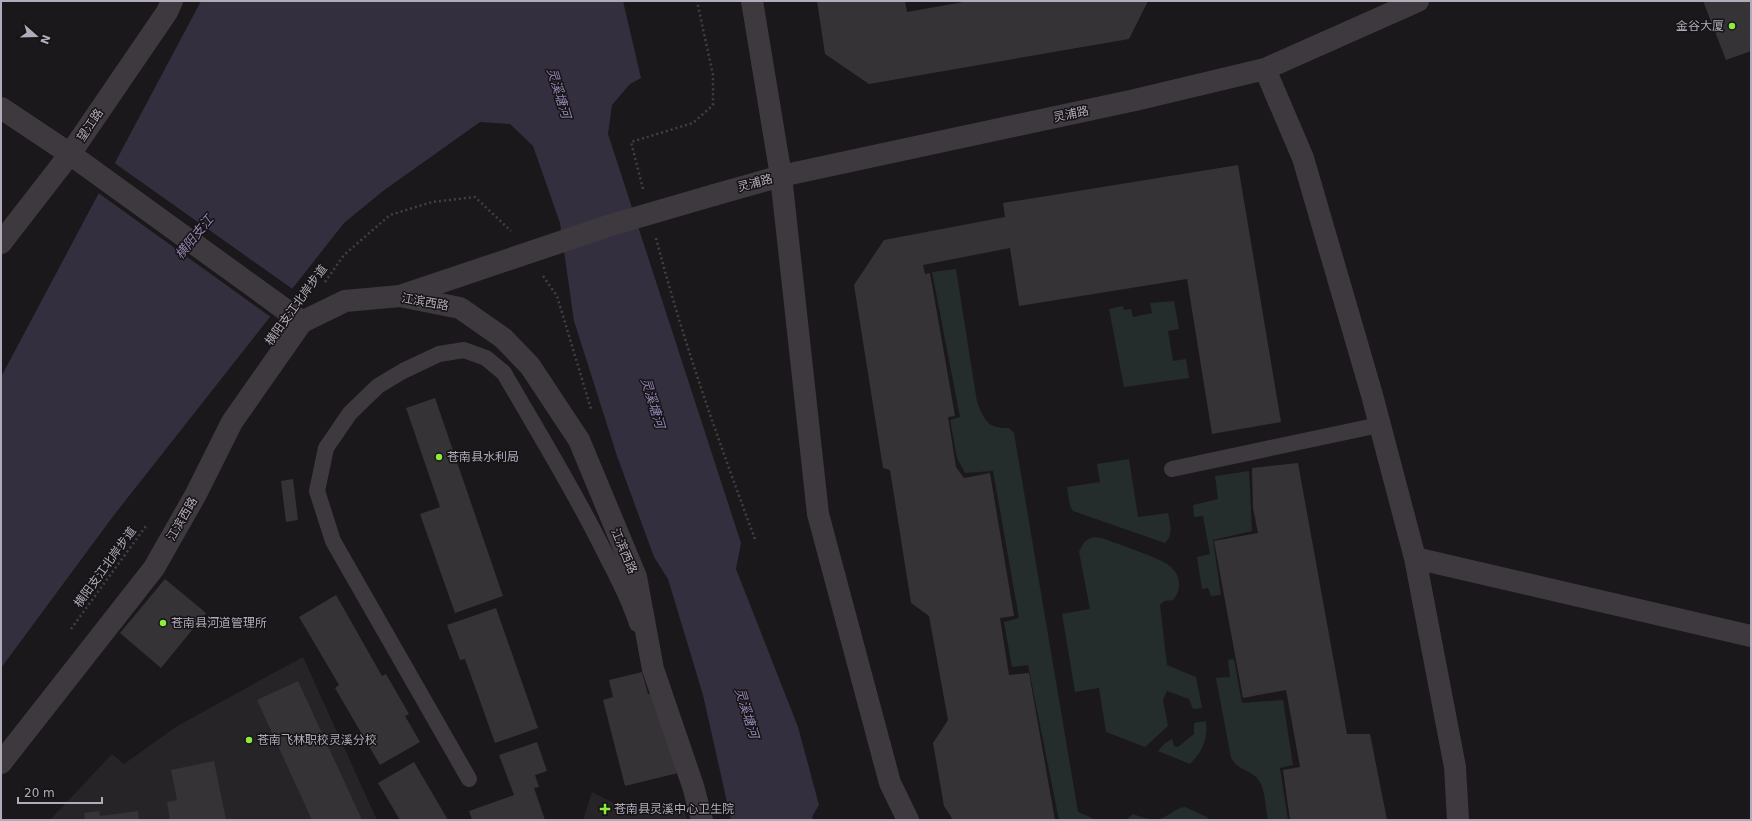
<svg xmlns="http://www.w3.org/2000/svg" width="1752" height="821" font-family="'DejaVu Sans','Noto Sans SC',sans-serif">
  <rect width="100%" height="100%" fill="#1a181a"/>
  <path fill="#272427" d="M303,657L377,820H50L112,754L124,764L177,726Z
    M592,792L635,814L682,803L687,820H583Z"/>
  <path fill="#242d2c" d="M956,269L977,402C984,419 987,429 1009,428L1014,433L1078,812L1092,818L1093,820H1059L1028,665L1012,667L1004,622L1019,618L993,471L965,473L957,458L950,420L960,417L932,272Z
    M1174,301L1179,329L1168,331L1173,361L1186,359L1189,378L1124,387L1109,309L1123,306L1124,310L1131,309L1133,317L1152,313L1150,303Z
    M1129,459L1138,517L1168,513C1170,524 1174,534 1165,543L1073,511L1070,506L1067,487L1100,482L1097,464Z
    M1249,471L1252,531L1213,540L1221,595L1211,596L1208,588L1202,589L1197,557L1210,554L1203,516L1194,517L1193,505L1218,499L1215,476Z
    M1095,537L1102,538C1117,544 1162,558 1171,567C1181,576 1182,590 1173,600L1164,601L1160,605L1167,665L1196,677L1202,708L1193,709L1189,699L1167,691L1163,700L1168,726L1145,747L1106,732L1099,688L1075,692L1062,614L1090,609L1079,552C1083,543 1085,539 1095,537Z
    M1234,659L1242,703L1283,700L1293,765L1280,768L1288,820H1268C1265,807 1266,785 1255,776C1244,768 1239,770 1231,758L1216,678L1230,677L1228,660Z
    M1206,721C1208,739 1203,751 1190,764L1158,751L1164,744L1172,739L1174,746L1178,747L1194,734V723Z
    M1185,807L1207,817L1209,820H1126L1133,814C1141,817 1149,820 1158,819C1168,818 1174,808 1185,807Z"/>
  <path fill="#342f3e" d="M201,1H623L641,78L630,84L612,105L608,134L741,543L736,569L798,727L819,805L812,817L813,820H731L703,695L668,579L654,557L617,456L574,321L560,223L533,146L510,124L480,122L383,191L344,223L114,515L1,668V377Z"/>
  <path fill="#1a181a" d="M113,162L294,290L272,318L97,192Z"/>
  <path fill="#363336" d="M817,1H905L907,12L969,1H1148L1129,39L869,84L825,54Z
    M1703,1H1751V51L1726,60Z
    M1238,165L1281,422L1212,434L1187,279L1019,306L1010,248L923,265L925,274L930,273L955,416L948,417L956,467L964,478L990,473L1014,616L1000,618L1009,675L1029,673L1055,820H953L944,806L933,743L948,720L929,616L911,603L890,470L883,468L854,285L884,240L1005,217L1003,203Z
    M435,398L503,596L455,613L420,514L440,507L406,408Z
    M1298,463L1347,734H1370L1387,820H1290L1283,770L1300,767L1286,690L1243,698L1214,541L1258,533L1253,508L1252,468Z
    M293,479L298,520L286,522L281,481Z
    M165,579L206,613L161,668L120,633Z
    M336,595L382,676L386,674L409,714L405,716L420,742L380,765L335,688L339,685L299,617Z
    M496,608L538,728L495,743L465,659L460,660L447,625Z
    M642,672L648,694L658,692L678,773L625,786L603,700L613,697L609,680Z
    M298,681L362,820H312L257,700Z
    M537,742L547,771L535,775L539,787L534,788L545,820H472L469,811L514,795L499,755Z
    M214,761L226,820H170L167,802L177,800L171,770Z
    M414,762L448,820H400L378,783Z
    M99,811L100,816L138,811L139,820H81L85,819L84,813Z"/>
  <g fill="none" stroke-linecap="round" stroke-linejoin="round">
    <path stroke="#433f46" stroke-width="2.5" stroke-dasharray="2 3" stroke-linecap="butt" d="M643,189L631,142L693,123L713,105V75L697,1
      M656,238C683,342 719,442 756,542
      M543,276L557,296L591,409
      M325,282L344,255L390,215L432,202L475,197L511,231
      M71,629L146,526"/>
    <path stroke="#3e393f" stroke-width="16" d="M1172,469L1379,425
      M469,779L333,541L317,491L326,448L350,413L378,386L403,371L439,354L464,350L486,358L504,373C538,432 574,490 604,551C616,575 629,598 637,624"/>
    <path stroke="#3e393f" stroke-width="22" d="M752,1L781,176L818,514L890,783L908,820
      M1265,69L1303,158L1372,395L1415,558L1455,767L1458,820
      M1,108L70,154
      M714,195L781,176L1135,100L1265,69L1418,1
      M1,243L70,154L167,12L172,1
      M1415,558L1751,636"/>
    <path stroke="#3e393f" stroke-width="22" d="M70,154L276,303
      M1,763L154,568L196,494L232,422L302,322L345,301L400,296L460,308L503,338L530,366L579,440L636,577L653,669L693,786L702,820"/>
    <path stroke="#3e393f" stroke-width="22" d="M400,296L611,225L714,195"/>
    <path stroke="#3e393f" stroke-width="22" d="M276,303L302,322"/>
  </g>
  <g fill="#8eec3f" stroke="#151315" stroke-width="1.5">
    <circle cx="1732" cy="26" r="4"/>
    <circle cx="439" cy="457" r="4"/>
    <circle cx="163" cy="623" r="4"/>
    <circle cx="249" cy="740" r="4"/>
    <path d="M603 803h4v4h4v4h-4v4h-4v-4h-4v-4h4z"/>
  </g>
  <g text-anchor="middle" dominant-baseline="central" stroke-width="3" stroke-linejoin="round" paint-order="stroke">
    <g font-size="12" fill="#b3abba" stroke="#151315" text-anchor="start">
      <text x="1724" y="26" text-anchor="end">金谷大厦</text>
      <text x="447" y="457">苍南县水利局</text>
      <text x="171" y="623">苍南县河道管理所</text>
      <text x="257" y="740">苍南飞林职校灵溪分校</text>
      <text x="614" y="809">苍南县灵溪中心卫生院</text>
    </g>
    <g font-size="12" fill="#b3abba" stroke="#151315">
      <text transform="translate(1071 114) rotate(-12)">灵浦路</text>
      <text transform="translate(90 125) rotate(-56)">望江路</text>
      <text transform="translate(755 183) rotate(-15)">灵浦路</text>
      <text transform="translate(425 302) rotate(10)">江滨西路</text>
      <text transform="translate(296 305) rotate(-54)">横阳支江北岸步道</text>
      <text transform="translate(182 519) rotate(-60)">江滨西路</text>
      <text transform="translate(624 551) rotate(67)">江滨西路</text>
      <text transform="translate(105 567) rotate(-54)">横阳支江北岸步道</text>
    </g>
    <g font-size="13" font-style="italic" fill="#9484b3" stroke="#151315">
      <text transform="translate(559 93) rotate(73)">灵溪塘河</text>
      <text transform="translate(194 237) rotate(-51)">横阳支江</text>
      <text transform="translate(653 403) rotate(73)">灵溪塘河</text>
      <text transform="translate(747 713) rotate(73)">灵溪塘河</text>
    </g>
  </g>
  <rect width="1752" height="821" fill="none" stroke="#b3abba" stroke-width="4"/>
  <g transform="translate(36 36) rotate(110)" stroke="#151315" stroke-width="3" paint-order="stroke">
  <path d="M0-3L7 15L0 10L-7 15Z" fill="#b3abba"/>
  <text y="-6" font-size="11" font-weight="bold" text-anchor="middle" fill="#b3abba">N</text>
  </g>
  <path d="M18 797v6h84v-6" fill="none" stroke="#b3abba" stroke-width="2"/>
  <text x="24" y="797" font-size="12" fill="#b3abba" stroke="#151315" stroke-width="3" paint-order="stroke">20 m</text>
</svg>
